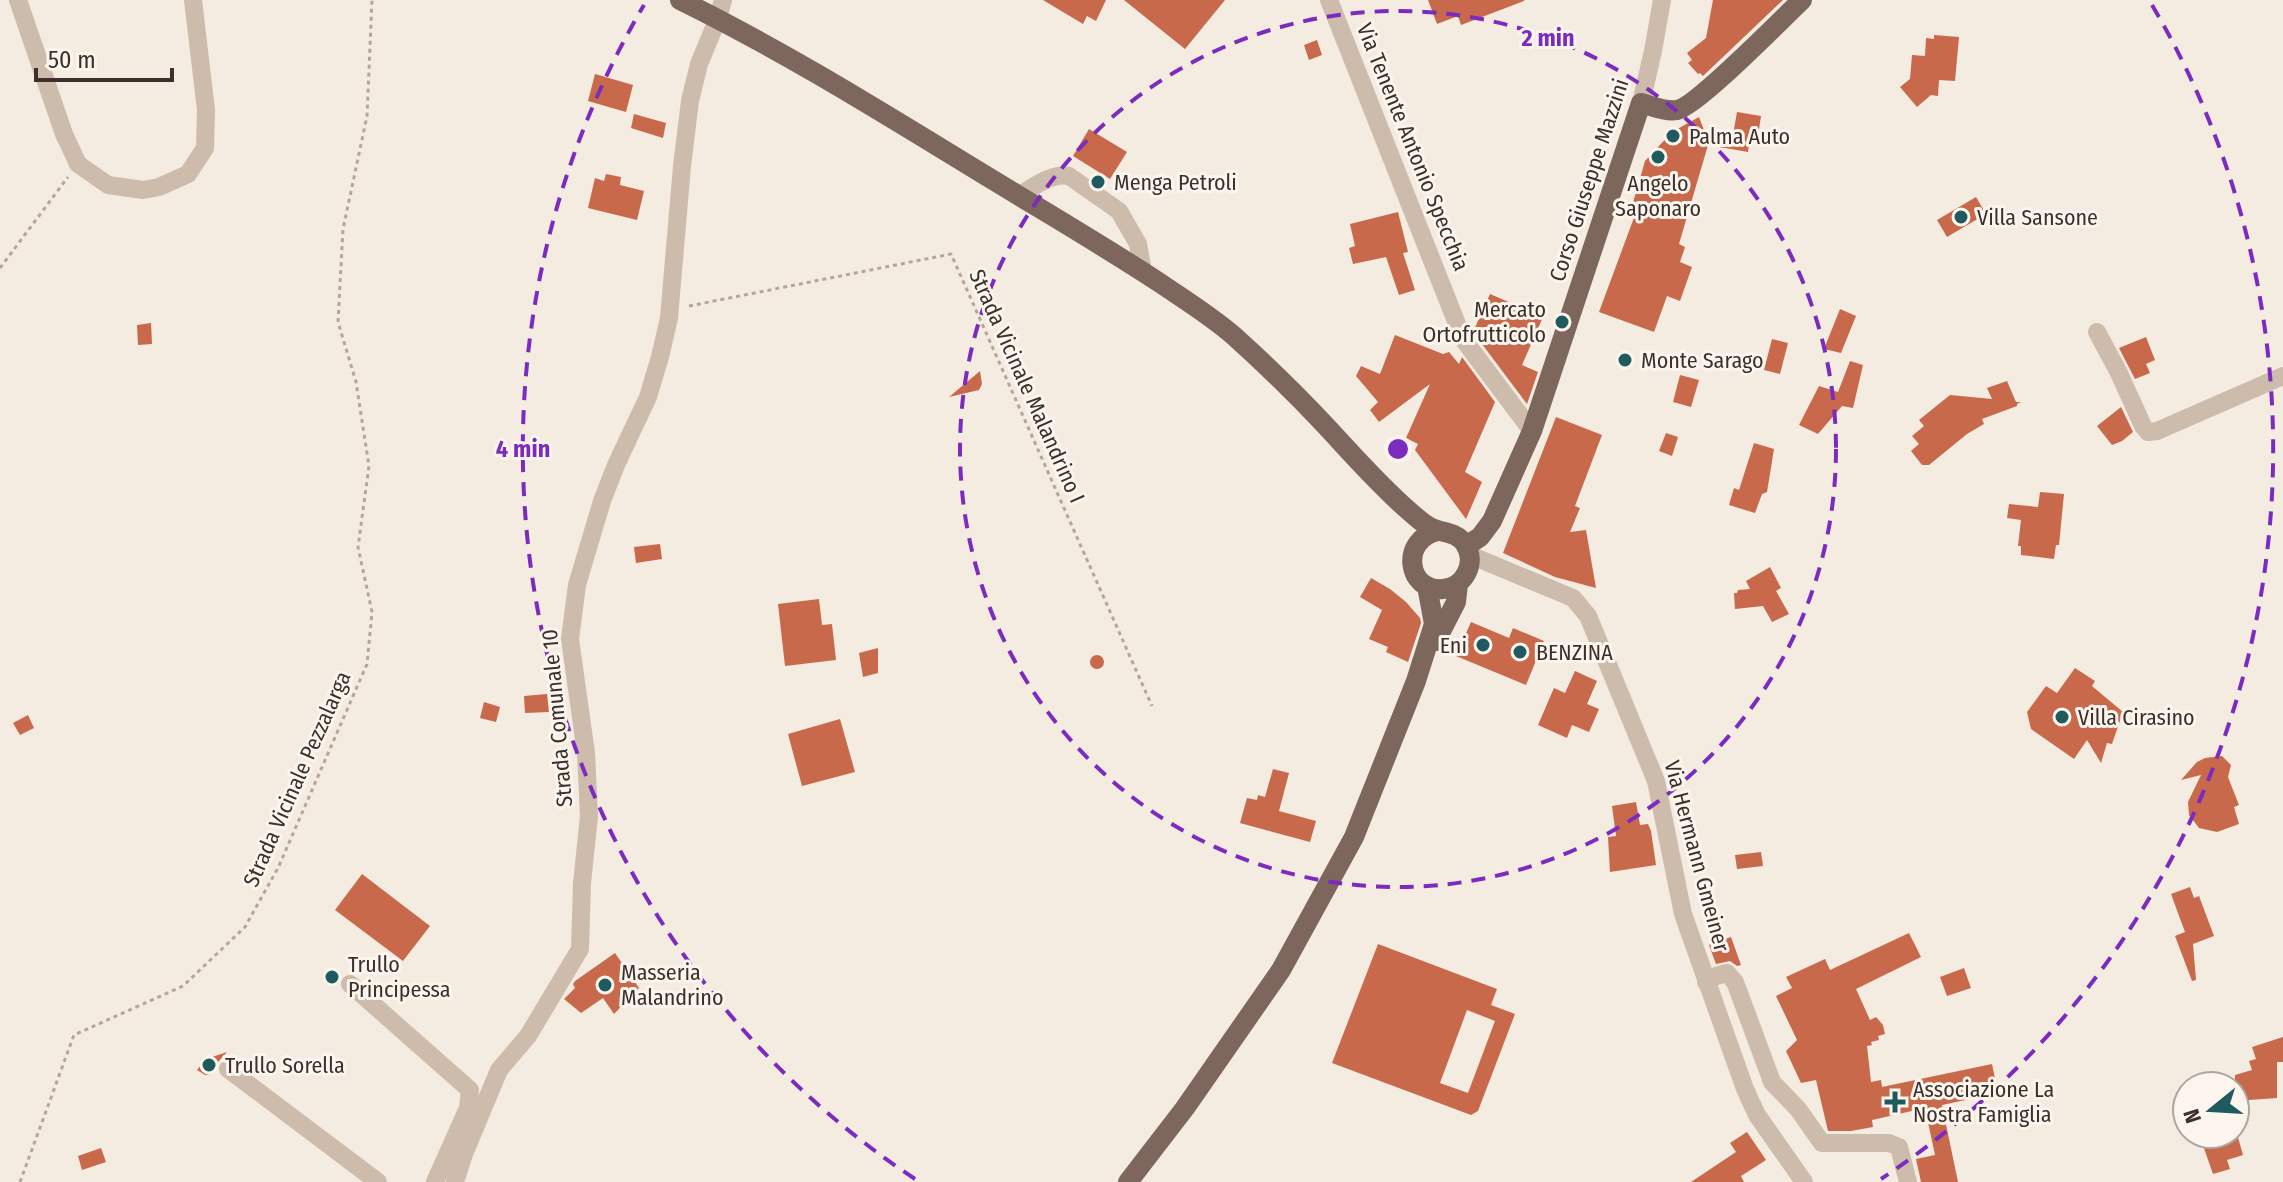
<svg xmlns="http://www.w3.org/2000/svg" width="2283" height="1182" font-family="'Fira Sans Condensed',sans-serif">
  <rect width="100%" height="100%" fill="#f4ebe1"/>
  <path fill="#c8694b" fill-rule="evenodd" d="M1043,0H1106L1096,21L1087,16L1083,24Z
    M1124,0H1225L1185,49Z
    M1428,0H1524V1L1461,25L1458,16L1437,24Z
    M1713,0H1783L1703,76L1700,73L1698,74L1688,63L1692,60L1687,53L1706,38Z
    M1934,35L1959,37L1955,81L1939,80L1938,96L1931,95L1917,107L1900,87L1910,79L1912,55L1925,56L1926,38L1934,39Z
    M1317,40L1322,55L1309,60L1304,45Z
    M595,74L633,85L626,112L588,101Z
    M1737,112L1761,116L1758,136L1750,135L1748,152L1708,145L1679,244L1685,247L1680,262L1692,267L1680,301L1667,296L1654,332L1599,312L1635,215L1630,213L1645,161L1672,132L1699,117L1704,130L1733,135Z
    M634,114L666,123L663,138L631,128Z
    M1089,129L1127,152L1110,179L1073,156Z
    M606,174L621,177L620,185L644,191L637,220L588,208L595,178L604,181Z
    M1976,197L1986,214L1947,237L1937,220Z
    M1398,212L1408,252L1403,253L1415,290L1399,295L1386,257L1353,264L1349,248L1355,246L1350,224Z
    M1490,294L1543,317L1522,365L1538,372L1527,404L1473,332Z
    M1840,309L1856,316L1841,353L1824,349Z
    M151,323L152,344L138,345L137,325Z
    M1395,335L1443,354L1449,352L1459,364L1462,357L1495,402L1465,472L1482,482L1466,519L1415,450L1418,444L1406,438L1430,384L1379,422L1370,410L1378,402L1356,376L1361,366L1380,374Z
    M2146,337L2155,360L2146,364L2150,373L2135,379L2119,348Z
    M1772,339L1788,343L1780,374L1764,370Z
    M1850,361L1863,365L1853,408L1842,406L1818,434L1799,425L1819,386L1838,392Z
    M980,371L982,384L979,390L949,397Z
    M1680,375L1699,380L1691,407L1673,402Z
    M2007,381L2016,402H2021L2017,404V406L1982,419L1984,424L1967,434L1929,465H1922L1911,451L1919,444L1912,436L1924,426L1919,420L1950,395L1992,399L1987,388Z
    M2121,407L2133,432L2122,441L2112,445L2097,426Z
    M1556,417L1602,435L1575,506L1580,508L1570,532L1586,530L1596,588L1555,577L1503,553Z
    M1666,433L1678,437L1672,456L1659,451Z
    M1754,443L1774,449L1767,492L1762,494L1755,513L1729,505L1734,488L1739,490Z
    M2040,492L2064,494L2059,545H2056L2054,559L2021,555V546H2018L2021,520L2007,518L2009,504L2038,507Z
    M660,544L662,559L636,563L634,547Z
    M1770,567L1781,588L1776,591L1789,614L1772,622L1763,606L1735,609L1734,593H1737L1738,590L1750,589L1746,581Z
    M1371,578L1390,589L1406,602L1420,618L1421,623L1408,662L1386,652L1388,647L1369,639L1382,610L1360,597Z
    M819,599L822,625L832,624L836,660L785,666L778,604Z
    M1471,622L1509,638L1513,628L1544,641L1526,685L1456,656Z
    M878,648V673L863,677L859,653Z
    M1090 662a7 7 0 1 1 14 0a7 7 0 1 1-14 0Z
    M2075,668L2095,681L2092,686L2123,712L2112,744L2107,743L2101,763L2087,740L2074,759L2031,729L2027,712L2046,686L2057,693Z
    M1575,671L1597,681L1587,704L1599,709L1589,732L1572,725L1567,738L1538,725L1554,688L1565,693Z
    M547,694L549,712L525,713L524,696Z
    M484,702L500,707L496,722L480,718Z
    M28,715L34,728L20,735L13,723Z
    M840,719L855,772L802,786L788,734Z
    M2222,756L2231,765L2228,777L2239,805L2234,807L2239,824L2217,832L2199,828L2189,815L2188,802L2201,775L2181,780L2197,762L2205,758Z
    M1273,769L1289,773L1279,811L1316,821L1310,842L1240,823L1247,798L1257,800L1258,795L1265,797Z
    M1636,802L1640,825L1648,824L1651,831L1656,865L1610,872L1608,837L1616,836L1612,806Z
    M1761,852L1763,866L1737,869L1735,855Z
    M362,874L430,926L403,961L335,910Z
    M2190,887L2194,898L2199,896L2214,936L2193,944L2196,980L2192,981L2175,936L2185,932L2171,894Z
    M1909,933L1921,957L1856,989L1870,1020L1876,1017L1883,1025L1885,1034L1878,1036L1879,1040L1871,1042L1872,1045L1867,1046L1871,1082L1881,1080L1882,1087L1992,1064L1998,1093L1942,1105L1958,1182H1921L1916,1159L1935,1155L1925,1108L1872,1120L1873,1127L1851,1131H1828L1816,1080L1801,1083L1786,1051L1797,1040L1776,996L1792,988L1786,977L1825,959L1830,970Z
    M1731,937L1741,965L1737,966L1730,961L1716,964L1709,945Z
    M1378,944L1497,989L1491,1005L1515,1014L1478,1111L1471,1115L1332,1063ZM1467,1010L1495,1021L1468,1093L1440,1083Z
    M615,953L639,988L614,1014L603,998L581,1013L564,999L575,988L573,984L575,981Z
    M1964,968L1971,988L1947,996L1940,977Z
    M2283,1037V1062H2277V1098L2249,1100V1109H2235V1075L2252,1070L2249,1061L2256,1059L2252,1047Z
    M227,1052L218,1062L216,1069L211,1074L205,1075L197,1070L206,1059Z
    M1747,1132L1766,1160L1741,1176L1744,1182H1691L1736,1152L1730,1143Z
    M2199,1134H2237L2243,1155L2227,1160L2230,1169L2213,1174Z
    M101,1148L106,1162L82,1170L78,1156Z"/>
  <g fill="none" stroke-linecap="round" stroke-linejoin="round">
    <path stroke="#b9a596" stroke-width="3" stroke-dasharray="4 4" stroke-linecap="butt" d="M0,268L68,177
      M689,306L951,254L1152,706
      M20,1182L74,1035L183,986L245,927L278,868L367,664L372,612L358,547L369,466L356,382L338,322L343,229L367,116L372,0"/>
    <path stroke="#cdbbac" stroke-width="18" d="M18,0L64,134L78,164L108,185L143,190L159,187L188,174L205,148L206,110L193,0
      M1329,0L1463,339L1532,431
      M1641,103L1653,51L1662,0
      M1019,196C1033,187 1051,173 1069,176L1119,211L1138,244L1143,272
      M2097,332L2118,371L2143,426L2148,432L2157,431L2283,376
      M1470,555L1573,598L1588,616L1656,781L1683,914L1745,1089L1757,1115L1804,1182
      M1706,982L1716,976L1727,973L1735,982L1772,1082L1798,1109L1822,1143H1889L1899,1147L1908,1182
      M350,984L470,1090L468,1108L435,1182
      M228,1069L378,1182
      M455,1182L464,1154L499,1070L528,1036L580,949L582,883L589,816L586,753L570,639L577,585L602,501L616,465L648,397L660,357L669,318L682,166L690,101L699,64L718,18L723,0"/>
    <path stroke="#7d675c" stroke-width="20" d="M680,0C796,57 905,127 1016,194C1064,223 1113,252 1160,283C1185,300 1211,316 1234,336C1265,364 1296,394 1325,425C1353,455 1378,484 1409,511C1415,516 1421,522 1428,526C1441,534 1455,530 1465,544C1477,562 1465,587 1443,589C1406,592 1400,539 1438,531
      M1466,546L1480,537L1492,521L1532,431L1641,103C1652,106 1666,112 1677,110C1696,107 1783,18 1802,0
      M1436,641L1456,602L1458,584
      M1128,1182L1185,1108L1281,970L1354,837L1416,681L1434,624L1427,586"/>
  </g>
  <g fill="none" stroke="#7b2cbf" stroke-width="4" stroke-dasharray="14 10">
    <circle cx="1398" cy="449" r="438"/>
    <path d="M915 1179A875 875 0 0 1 644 5M2152 5A875 875 0 0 1 1881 1179"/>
  </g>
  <g fill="#1f5a5e" stroke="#fbf5ee" stroke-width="3">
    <circle cx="1673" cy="136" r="8"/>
    <circle cx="1658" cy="157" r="8"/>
    <circle cx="1098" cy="182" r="8"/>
    <circle cx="1961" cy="217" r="8"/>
    <circle cx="1562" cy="322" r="8"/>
    <circle cx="1625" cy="360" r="8"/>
    <circle cx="1483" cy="645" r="8"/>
    <circle cx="1520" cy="652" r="8"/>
    <circle cx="2062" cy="717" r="8"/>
    <circle cx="332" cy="977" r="8"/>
    <circle cx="605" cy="985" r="8"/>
    <circle cx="209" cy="1065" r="8"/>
    <path d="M1891 1090h8v8h8v8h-8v8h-8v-8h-8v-8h8z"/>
  </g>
  <g text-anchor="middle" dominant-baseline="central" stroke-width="6" stroke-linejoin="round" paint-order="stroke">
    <g font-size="22" fill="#3b302b" stroke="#fbf5ee" text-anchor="start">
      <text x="1689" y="136">Palma Auto</text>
      <text x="1114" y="182">Menga Petroli</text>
      <text x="1658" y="183" text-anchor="middle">Angelo<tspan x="1658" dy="25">Saponaro</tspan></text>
      <text x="1977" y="217">Villa Sansone</text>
      <text x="1546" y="309" text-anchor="end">Mercato<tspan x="1546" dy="25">Ortofrutticolo</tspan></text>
      <text x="1641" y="360">Monte Sarago</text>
      <text x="1467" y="645" text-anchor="end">Eni</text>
      <text x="1536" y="652">BENZINA</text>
      <text x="2078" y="717">Villa Cirasino</text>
      <text x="348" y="964">Trullo<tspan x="348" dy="25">Principessa</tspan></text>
      <text x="621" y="972">Masseria<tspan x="621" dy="25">Malandrino</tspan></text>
      <text x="225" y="1065">Trullo Sorella</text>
      <text x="1913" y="1089">Associazione La<tspan x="1913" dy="25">Nostra Famiglia</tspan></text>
    </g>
    <g font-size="22" fill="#3b302b" stroke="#fbf5ee">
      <text transform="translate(1413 147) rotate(68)">Via Tenente Antonio Specchia</text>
      <text transform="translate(1589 180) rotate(-72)">Corso Giuseppe Mazzini</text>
      <text transform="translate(1027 386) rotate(66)">Strada Vicinale Malandrino I</text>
      <text transform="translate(557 718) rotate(-95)">Strada Comunale 10</text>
      <text transform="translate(297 779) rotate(-66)">Strada Vicinale Pezzalarga</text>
      <text transform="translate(1697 856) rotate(75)">Via Hermann Gmeiner</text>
    </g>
  </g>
  <circle cx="1398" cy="449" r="12" fill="#7b2cbf" stroke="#fbf5ee" stroke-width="4"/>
  <g font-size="24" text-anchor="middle" font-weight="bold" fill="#7b2cbf" stroke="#fbf5ee" stroke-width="6" stroke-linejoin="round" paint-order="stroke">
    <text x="1548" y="46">2 min</text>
    <text x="523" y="457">4 min</text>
  </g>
  <g transform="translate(2211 1110) rotate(252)"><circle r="38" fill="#fbf5ee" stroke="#aea6a0" stroke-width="2"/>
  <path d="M0-6L14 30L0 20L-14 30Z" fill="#1f5a5e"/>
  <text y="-12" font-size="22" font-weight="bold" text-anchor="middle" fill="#3b302b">N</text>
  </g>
  <path d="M36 68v12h136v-12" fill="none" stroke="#3b302b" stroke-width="4"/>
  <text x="48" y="68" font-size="24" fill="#3b302b" stroke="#fbf5ee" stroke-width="6" paint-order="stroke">50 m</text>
</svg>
